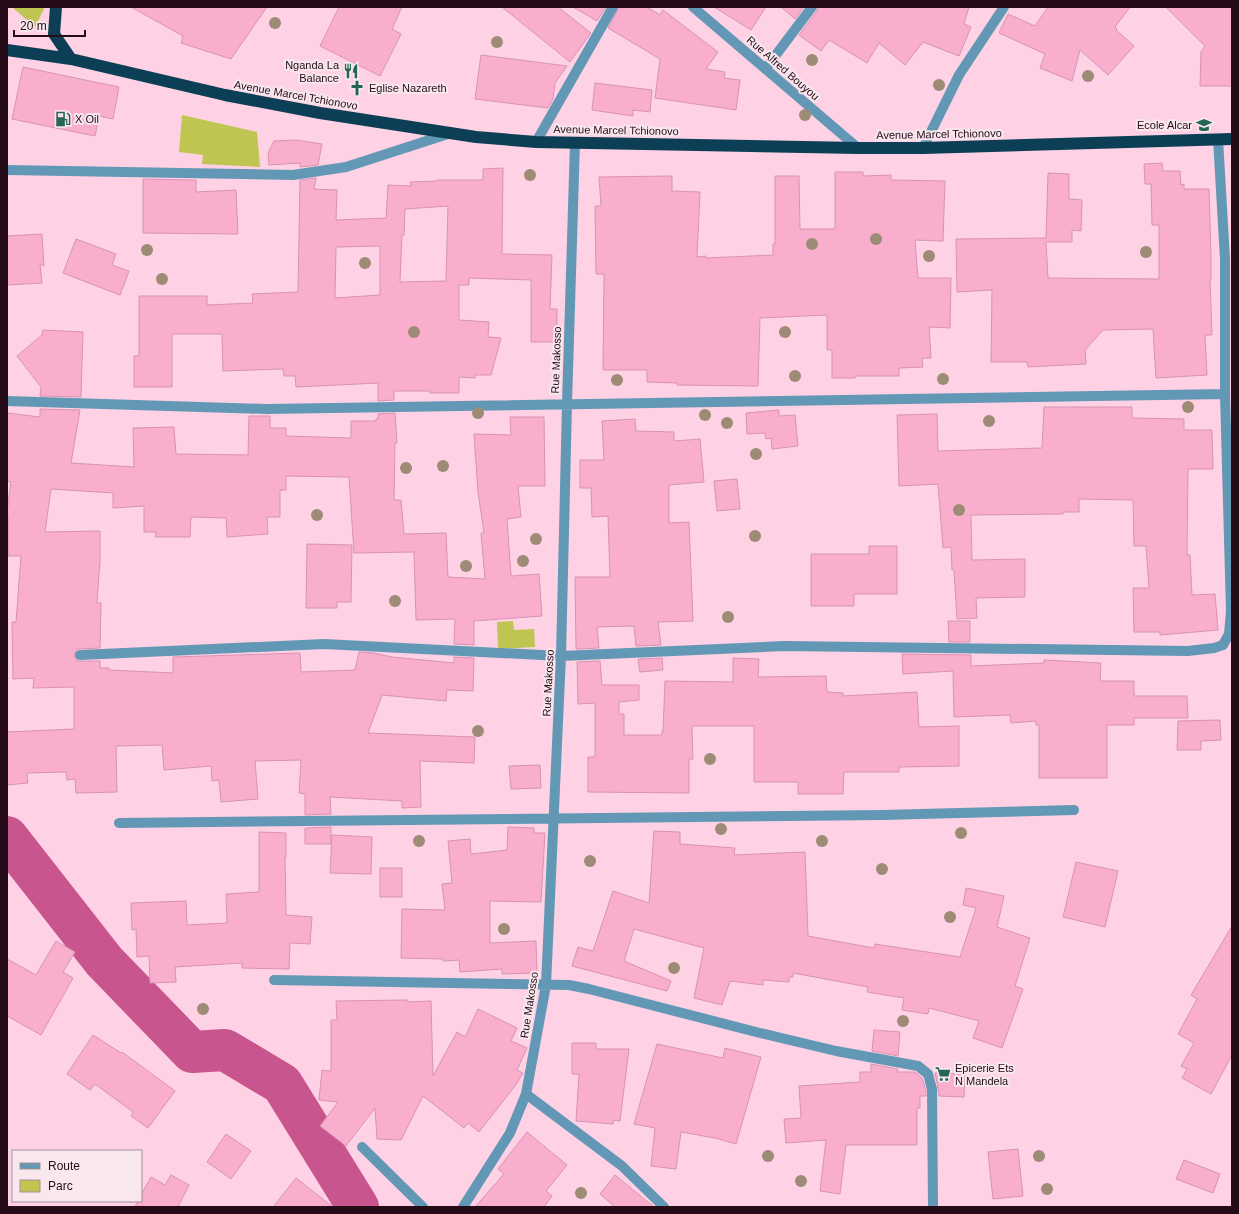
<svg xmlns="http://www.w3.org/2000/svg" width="1239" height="1214" font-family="Arial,sans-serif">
  <rect width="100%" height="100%" fill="#fed2e4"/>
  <path fill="#c0c552" d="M12,7H45L35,27Z
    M182,115L257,132L260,167L202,164L203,155L179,152Z
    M513,621L514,630L534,629L535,647L498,649L497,622Z"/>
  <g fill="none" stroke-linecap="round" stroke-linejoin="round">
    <path stroke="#c9558f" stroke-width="42" d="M7,837L104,961L192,1052L225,1050L282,1084L358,1207"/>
  </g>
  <path fill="#f9aece" stroke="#d893b1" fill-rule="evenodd" d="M131,7H267L231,59L181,43L183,36Z
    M339,7H402L392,29L401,34L380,76L320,46Z
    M502,7H558L591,33L570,62Z
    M573,7H606L597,21Z
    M619,7H647L660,15L663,10L718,52L706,69L725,72L724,78L740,80L736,110L655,98L660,59L608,28Z
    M714,7H766L751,30Z
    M781,7H804L795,19Z
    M818,7H969L964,24L971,27L959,56L923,42L905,65L879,43L867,63L829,40L821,51L799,35L817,11Z
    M1048,7H1130L1115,27L1117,29L1116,30L1134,46L1108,75L1080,50L1072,81L1040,68L1045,54L999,33L1008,14L1035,26Z
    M1166,7H1232V86H1200L1201,52L1205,46Z
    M481,55L567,66L555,83L553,99L548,108L475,99Z
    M23,67L119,87L113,119L99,116L95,136L12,119Z
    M595,83L652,90L650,112L633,110V116L592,110Z
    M296,140L322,144L318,165L300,167V163L269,165L268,153L274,141Z
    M1162,163L1163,171H1180L1181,185L1184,184V189H1209L1211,256V280H1210L1212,335H1205L1207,375L1156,378L1153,329L1103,330L1085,350L1086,364L1028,367L1027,362H991L992,290L957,292L956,239L1046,238L1048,173L1069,174V199L1082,200L1081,231L1072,230V242H1046L1048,278L1159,279V225H1152L1151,184H1145L1144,164Z
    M503,168L502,254L552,255L550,309H557V342H531V280L469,278V285H459V320L489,322L488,337L501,338L491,375H475V378L459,377V393H430V391H394V400L378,401V383L296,387L295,376H284L283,369L223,371L222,334H172V387H134V356H139V296H207V305L253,303L252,294L298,292L300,180L316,178L314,189L337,190L336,220L386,218L388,185L411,186L410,182L437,181V180H483V169ZM448,206L446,281L400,282L402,235H404L405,209ZM380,246V295L335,298L336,247Z
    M835,172H863V176L891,175V180L945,181L943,241L915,240L918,278H951L950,328L929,327L931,358H922L923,367L899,368V376H855V378H832V350H827V315L760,318L758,386L677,385V383L647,382V370H603L604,274H596L595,206H601L599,177L672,176V191L700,192L697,257L706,256V258L773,255V244H775V176H799L800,229H835Z
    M143,179L196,180V192L236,190L238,234L143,233Z
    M42,234L44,266L40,264L42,283L7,285V236Z
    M76,239L116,254L112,265L129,271L120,295L63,273Z
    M43,330L83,332L81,397L40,396L41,387L17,356L42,335Z
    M1044,407H1132V418L1184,419V430H1212L1213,469H1188L1187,555H1190L1192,595L1215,594L1218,630L1160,635V632H1134L1133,588H1149L1146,546H1134L1133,500L1079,499V512H1063V514L971,515L972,560L1025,559V597L976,598L977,618L957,619L954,570H952L951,547L943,548L938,484L899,486L897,415L937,414L938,451L1042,448Z
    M40,409L80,410L71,463L134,467L133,428L174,427L176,454L248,455L249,416H270V428H286V436L351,438V421H376V419H378V414L395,413L397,443H395L394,500H401L404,534L446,533L448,577L485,579L481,533H484L478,492L474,434L511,435L510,417H544L545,486H518L521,517L507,519L511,576L539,574L542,616L474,621V645L454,644L455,619L416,620L414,552L354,553L349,477L286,476V490H280V517H267L268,534L227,537L226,518L191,517L190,537H155L156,532H144V506L113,508V493L51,489L45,532L100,531V561L97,603H101L100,648L77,649L74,655L77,661H100V668H109V670L173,673V657L300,653L301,672L355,670L359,652L374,653L392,657L454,663V657L474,658L473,691L447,690L446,701L382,695L368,733L475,737L474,763L420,761L421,807L402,808V801L330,797L331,814L305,815V794L299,793L301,760L255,761L258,799L221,802L219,780L212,781L211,766L164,770L162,745L116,746L117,792L76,793L75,779L67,780L66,772L27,773L28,783L7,785V732L74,729V687L33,688L34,678L13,679L12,622H16L21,556H8V514H7V512L11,482L7,481V413L40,417Z
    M779,410V416L795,415L798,446L772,449L771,438L766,439L765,433L747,434L746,413Z
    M635,419L636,431L674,432V441L700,439L704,482L669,485V523L689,522L693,621L658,622L661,645L636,646L634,626L597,627L599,648L576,649L575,577H610L608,516L592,517L591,488H580V460H604L602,421Z
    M737,479L740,509L717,511L714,481Z
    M307,544L352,545L351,602H337V608H306Z
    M869,546H897V594H854V606H811V554H869Z
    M948,621H970V642H949Z
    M902,654L971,655V666L1044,663V660L1101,663L1100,681H1134V696H1187L1188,718H1134V725H1107V778H1039V725H1036V721L1011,723L1010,715L954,717L953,671L903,674Z
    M662,658L663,670L640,672L638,659Z
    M733,658L759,659L758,677L826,676L827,692L843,693V696L917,692L919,727L959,726V766L899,767V772H844L843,794H798V782H754V726H692L693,759H689V793L588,792V757H595V703L578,704L577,662L600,661L602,685H639V700L619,702V714H624V735H662V731H663L665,681L733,682Z
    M1220,720L1221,740L1201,741V750H1177L1178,721Z
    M540,765L541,788L511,789L509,766Z
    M331,827V844H305V828Z
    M508,827L534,828V833H545L541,902L490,901V943L536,941L537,973L502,974V969L460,972L459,960L443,961V959L401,958L402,909L445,910L442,884L452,883L448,841L470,839L471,854L507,850Z
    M654,831L680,832V844L735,848L734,855L805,852L808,936L874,948L875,944L960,957L976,908L963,905L966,888L1004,896L997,927L1030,938L1015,986L1023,989L1002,1048L973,1038L979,1021L929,1008L928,1014L902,1010L904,998L867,992L868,987L793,973V977H789V982L763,980V985L730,981L722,1005L694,998L704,948L634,929L624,961L671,981L667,991L572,966L578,947L593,951L613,891L649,903Z
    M259,832L286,833V857H285L286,915L312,917L310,944L290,943L289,969L242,968V963L175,967L176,982L150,983L149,956L137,957L136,929L132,930L131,903L186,901L187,925L227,923L226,894L259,892Z
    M332,835L372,837L371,874L330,873Z
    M1076,862L1118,871L1105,927L1063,917Z
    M380,868H402V897H380Z
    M1232,926V1055L1211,1094L1182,1078L1187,1069L1181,1066L1194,1043L1178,1034L1197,999L1191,995Z
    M56,941L75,952L63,972L73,978L41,1035L7,1016V959L36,975Z
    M407,1000V1002L431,1001L433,1076L457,1032L465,1037L478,1009L517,1028L511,1041L527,1048L517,1070L523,1073L515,1086L479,1132L468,1123L464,1128L423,1096L401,1140L377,1139L375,1108L346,1146L320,1126L338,1102L319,1100L322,1070L331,1071V1020H337L336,1001Z
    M874,1030L900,1032L898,1056L872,1051Z
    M93,1035L121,1053L122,1052L175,1091L148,1128L131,1116L133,1112L95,1084L90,1090L67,1074Z
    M572,1043H596V1049H629L620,1121L614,1120L613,1124L576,1121L579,1074H572Z
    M657,1044L723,1058L725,1048L761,1057L736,1144L715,1138L681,1132L676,1169L651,1166L655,1128L634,1124Z
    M871,1064L898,1069L897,1072H915L922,1078L926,1090V1096H920V1108H917V1145H846L840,1194L820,1191L826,1140L786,1143L784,1119L801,1118L799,1086L860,1082V1072H871Z
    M935,1073L965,1074L964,1097L939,1096L938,1088Z
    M527,1132L567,1165L546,1191L552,1196L544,1207H475L504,1174L498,1169Z
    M226,1134L251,1151L231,1179L207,1162Z
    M1018,1149L1023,1196L993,1199L988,1152Z
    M1184,1160L1220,1174L1213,1193L1176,1179Z
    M171,1175L189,1185L178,1207H135L138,1201H141V1195L151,1177L165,1185Z
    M615,1175L654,1207H615L600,1194Z
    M296,1178L333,1207H273Z"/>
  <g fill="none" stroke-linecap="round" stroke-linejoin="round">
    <path stroke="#6298b5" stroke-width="10" d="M693,7L858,148
      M766,68L812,7
      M536,142L613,7
      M923,148L959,75L1004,7
      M7,170L293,175L346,167L448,134
      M7,401L267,409L1225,394
      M80,655L324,644L561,656L784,646L1188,651L1214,648L1223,645L1229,634L1231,611L1225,394V259L1218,139
      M119,823L882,815L1074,810
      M274,980L569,985L589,989L760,1033L836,1051L918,1066L928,1074L932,1089L933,1207
      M526,1094L622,1166L664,1207
      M362,1147L423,1207
      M463,1207L510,1133L526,1094L546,985L561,656L567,404L575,142"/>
    <path stroke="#0c3f55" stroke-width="12" d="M56,7L54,34L71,59
      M7,50L71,59L225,95L320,113L476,137L536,142L858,148H923L1232,139"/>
  </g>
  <g fill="#9d8b75">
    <circle cx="275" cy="23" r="6"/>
    <circle cx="497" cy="42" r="6"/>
    <circle cx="812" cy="60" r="6"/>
    <circle cx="1088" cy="76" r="6"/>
    <circle cx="939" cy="85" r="6"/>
    <circle cx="805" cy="115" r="6"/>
    <circle cx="530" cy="175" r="6"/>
    <circle cx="876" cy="239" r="6"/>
    <circle cx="812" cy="244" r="6"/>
    <circle cx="147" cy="250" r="6"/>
    <circle cx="1146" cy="252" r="6"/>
    <circle cx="929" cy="256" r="6"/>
    <circle cx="365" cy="263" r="6"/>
    <circle cx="162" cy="279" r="6"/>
    <circle cx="414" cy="332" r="6"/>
    <circle cx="785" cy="332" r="6"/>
    <circle cx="795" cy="376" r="6"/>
    <circle cx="943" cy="379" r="6"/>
    <circle cx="617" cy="380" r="6"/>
    <circle cx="1188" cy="407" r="6"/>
    <circle cx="478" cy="413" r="6"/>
    <circle cx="705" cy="415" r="6"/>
    <circle cx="989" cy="421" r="6"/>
    <circle cx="727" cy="423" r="6"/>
    <circle cx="756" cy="454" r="6"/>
    <circle cx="443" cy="466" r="6"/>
    <circle cx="406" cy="468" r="6"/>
    <circle cx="959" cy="510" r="6"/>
    <circle cx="317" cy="515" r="6"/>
    <circle cx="755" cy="536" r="6"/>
    <circle cx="536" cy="539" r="6"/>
    <circle cx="523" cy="561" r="6"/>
    <circle cx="466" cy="566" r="6"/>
    <circle cx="395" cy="601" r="6"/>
    <circle cx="728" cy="617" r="6"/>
    <circle cx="478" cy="731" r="6"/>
    <circle cx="710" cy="759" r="6"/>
    <circle cx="721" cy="829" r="6"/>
    <circle cx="961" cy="833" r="6"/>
    <circle cx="419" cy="841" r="6"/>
    <circle cx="822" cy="841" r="6"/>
    <circle cx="590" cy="861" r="6"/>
    <circle cx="882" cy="869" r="6"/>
    <circle cx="950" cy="917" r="6"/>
    <circle cx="504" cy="929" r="6"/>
    <circle cx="674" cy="968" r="6"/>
    <circle cx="203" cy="1009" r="6"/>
    <circle cx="903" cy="1021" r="6"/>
    <circle cx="768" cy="1156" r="6"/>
    <circle cx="1039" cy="1156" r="6"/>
    <circle cx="801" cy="1181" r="6"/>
    <circle cx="1047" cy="1189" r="6"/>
    <circle cx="581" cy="1193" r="6"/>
  </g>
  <defs>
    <symbol id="restaurant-bare" viewBox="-9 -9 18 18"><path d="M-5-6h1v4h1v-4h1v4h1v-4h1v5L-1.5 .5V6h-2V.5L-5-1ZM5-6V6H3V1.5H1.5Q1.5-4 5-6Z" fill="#266654" stroke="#f8e8ee" stroke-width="2.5" paint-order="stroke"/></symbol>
    <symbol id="church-bare" viewBox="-9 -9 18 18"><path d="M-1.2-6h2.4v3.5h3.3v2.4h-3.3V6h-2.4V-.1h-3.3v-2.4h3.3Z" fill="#266654" stroke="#f8e8ee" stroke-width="2.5" paint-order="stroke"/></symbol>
    <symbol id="fuel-bare" viewBox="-9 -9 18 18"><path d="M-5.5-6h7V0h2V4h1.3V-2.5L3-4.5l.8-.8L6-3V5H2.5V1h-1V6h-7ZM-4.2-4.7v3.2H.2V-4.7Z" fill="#266654" stroke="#f8e8ee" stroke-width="2.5" paint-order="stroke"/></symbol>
    <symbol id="school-bare" viewBox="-9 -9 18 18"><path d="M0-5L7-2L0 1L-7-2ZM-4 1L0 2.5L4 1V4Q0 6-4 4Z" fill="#266654" stroke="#f8e8ee" stroke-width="2.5" paint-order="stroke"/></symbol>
    <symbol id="supermarket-bare" viewBox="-9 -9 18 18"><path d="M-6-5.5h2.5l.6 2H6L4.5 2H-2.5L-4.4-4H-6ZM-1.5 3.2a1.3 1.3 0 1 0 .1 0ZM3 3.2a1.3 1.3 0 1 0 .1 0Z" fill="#266654" stroke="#f8e8ee" stroke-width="2.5" paint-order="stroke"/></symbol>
  </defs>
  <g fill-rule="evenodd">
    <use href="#restaurant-bare" x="340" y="60" width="22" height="22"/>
    <use href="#church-bare" x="346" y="77" width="22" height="22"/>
    <use href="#fuel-bare" x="52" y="108" width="22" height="22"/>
    <use href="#school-bare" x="1193" y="114" width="22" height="22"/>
    <use href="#supermarket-bare" x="932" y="1063" width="22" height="22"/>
  </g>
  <g text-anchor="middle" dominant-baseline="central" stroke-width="4" stroke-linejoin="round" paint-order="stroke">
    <g font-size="11" fill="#250c18" stroke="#f8e8ee" text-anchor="start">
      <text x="339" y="65" text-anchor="end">Nganda La<tspan x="339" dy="13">Balance</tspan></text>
      <text x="369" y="88">Eglise Nazareth</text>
      <text x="75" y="119">X Oil</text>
      <text x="1192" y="125" text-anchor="end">Ecole Alcar</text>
      <text x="955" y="1068">Epicerie Ets<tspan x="955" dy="13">N Mandela</tspan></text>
    </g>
    <g font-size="11" fill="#250c18" stroke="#f8e8ee">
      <text transform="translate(783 68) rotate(41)">Rue Alfred Bouyou</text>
      <text transform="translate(296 95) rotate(10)">Avenue Marcel Tchionovo</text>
      <text transform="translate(616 130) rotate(1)">Avenue Marcel Tchionovo</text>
      <text transform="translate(939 134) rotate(-1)">Avenue Marcel Tchionovo</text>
      <text transform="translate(556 360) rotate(-88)">Rue Makosso</text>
      <text transform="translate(548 683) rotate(-87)">Rue Makosso</text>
      <text transform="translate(529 1005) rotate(-81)">Rue Makosso</text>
    </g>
  </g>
  <rect width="1239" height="1214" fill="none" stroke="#250c18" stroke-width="16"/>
  <rect x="12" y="1150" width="130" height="52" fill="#f8e8ee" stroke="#a49098"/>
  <rect x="20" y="1163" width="20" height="6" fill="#6298b5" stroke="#a49098"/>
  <text x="48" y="1170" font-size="12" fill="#250c18">Route</text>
  <rect x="20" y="1180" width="20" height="12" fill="#c0c552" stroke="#a49098"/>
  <text x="48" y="1190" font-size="12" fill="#250c18">Parc</text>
  <path d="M14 30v6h71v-6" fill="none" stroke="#250c18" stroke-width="2"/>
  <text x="20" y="30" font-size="12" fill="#250c18" stroke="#f8e8ee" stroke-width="3" paint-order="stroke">20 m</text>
</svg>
